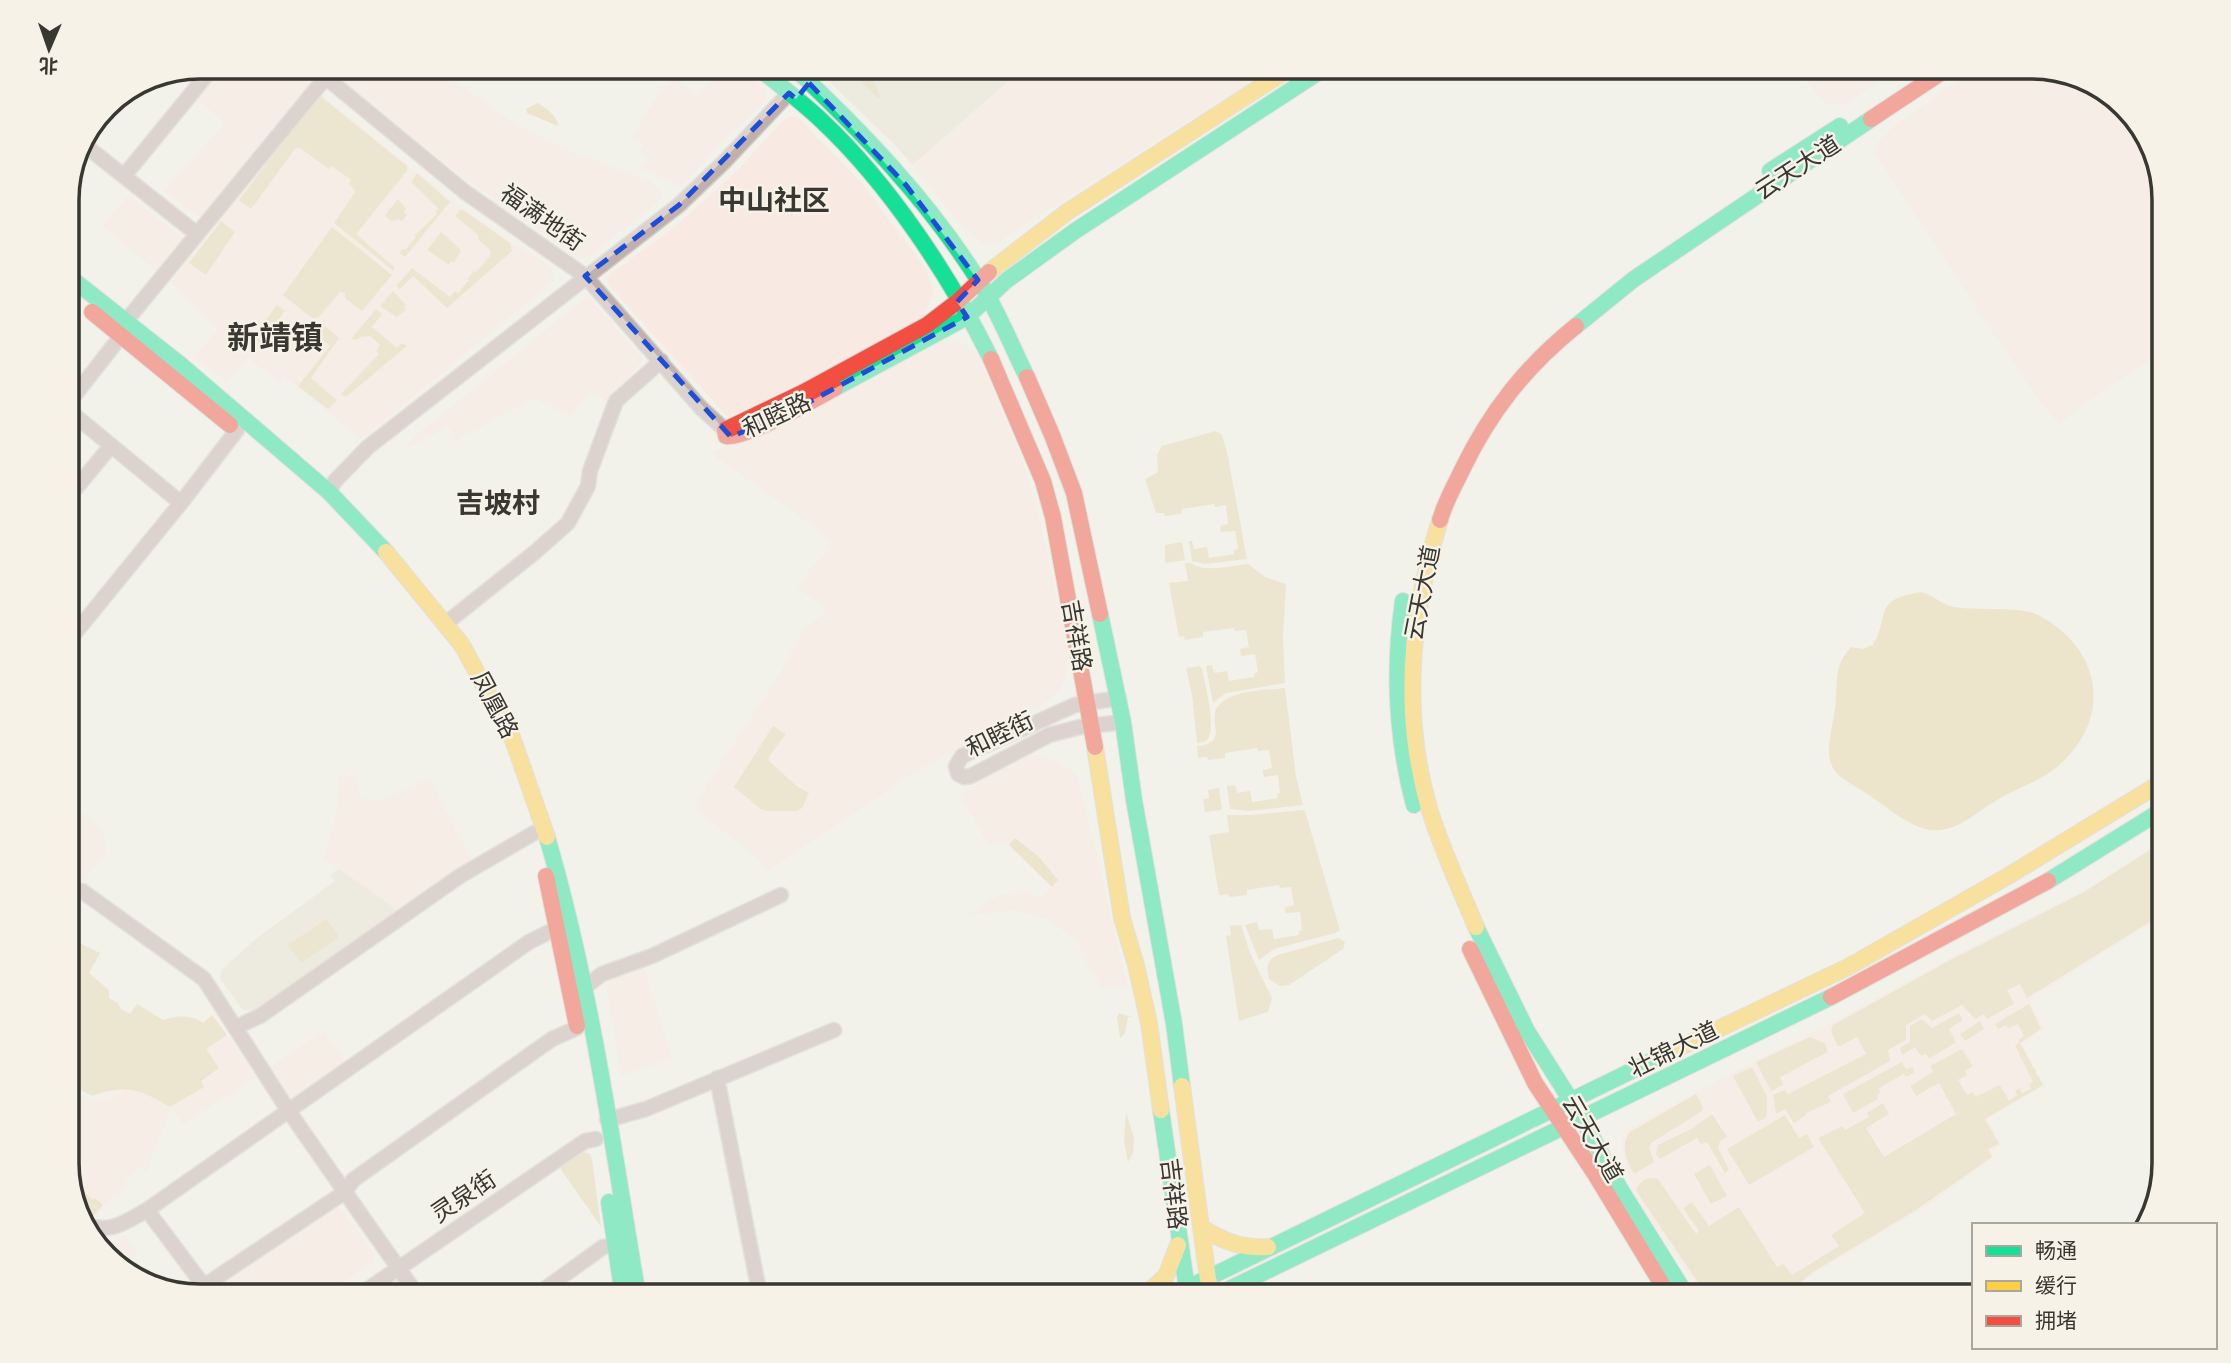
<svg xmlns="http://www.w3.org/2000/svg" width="2231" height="1363" font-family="'Source Sans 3','Noto Sans SC',sans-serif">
  <rect width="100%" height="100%" fill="#f2f1ea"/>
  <path fill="#f8e9e2" d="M726,66L738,67L764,89L766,94L763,104L714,150L681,187L641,168L648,156L640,151L644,143L632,137L660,91L675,78L697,96Z
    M221,67H292L310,84L202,218L164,191L225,123L195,97Z
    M346,67H435L514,123L575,153L649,181L659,189L662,198L588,258H578L470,182L342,81L340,74Z
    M1025,67H1274L999,241L991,245L982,243L962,225L912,165Z
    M1797,67H1900L1845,104L1836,105L1827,103L1819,97Z
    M1978,67H2032L2098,84L2147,133L2164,191V351L2087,402L2059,424L2040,401L1982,316L1875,153L1877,143L1893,127Z
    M319,94L449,198L511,243L548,265L554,274V280L361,439L285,377L280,382L248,358L227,382L193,357L219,329L170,283Z
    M791,116L798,117L864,186L925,267L933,290L931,300L919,321L814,382L728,417L608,284L607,280L610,275L677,225L735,173L785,119Z
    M128,196L185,240L160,273L102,226Z
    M586,298L591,299L643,360L607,401L591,392L571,416L534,398L455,441L449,426L402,451L419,433Z
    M951,340L962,343L977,353L1021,457L1040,520L1068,655L1065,678L1059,691L1034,711L902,778L897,785L767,871L758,858L698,811L696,806L712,777L780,674L804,628L826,613L824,607L802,591L797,590L812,567L828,551L830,545L829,540L819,530L711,453L796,416L942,342Z
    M1027,755L1045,757L1057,762L1074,772L1079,782L1127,986L1102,989L1087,963L1077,940L1046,918L1016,910L967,915L1001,894L1008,896L1024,890L1041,899L1058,880L1014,838L1009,845L1000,842L988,844L960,796L1017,758Z
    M354,774L361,799L380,801L430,779L472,862L395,914L396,909L324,859L338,807L339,778Z
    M77,811L86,816L102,831L106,850L70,901L67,899V832L72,834Z
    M2164,841V915L2029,1000L2044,1029L2023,1044L2044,1086L1987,1119L2002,1145L1991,1151L1994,1157L1930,1204L1806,1279L1786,1296H1703L1633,1193L1622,1147L1623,1139L1630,1128L1757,1060L1833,1022L1952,957L2083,891Z
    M640,969L644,970L672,1058L621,1076L607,991L608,984L612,979Z
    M324,1032L345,1060L307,1090L294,1098L286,1096L267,1070L296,1049Z
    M227,1035L256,1077L184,1124L171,1108L146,1172L140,1165L124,1182L127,1184L119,1195L115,1194L90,1221L80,1214L67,1172V1106L80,1095L93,1101L104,1100L120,1095L124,1089L135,1090L155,1098L200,1082L205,1049Z
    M337,1208L341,1210L374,1253L373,1262L322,1296H229L223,1286L226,1283Z
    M125,1236L137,1254L124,1264L135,1279L105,1251Z"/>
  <path fill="#e7e3d6" d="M814,67H1025L912,165L894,144Z
    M339,869L396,909L395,914L255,1011L243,1010L220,979L221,970L257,938L335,881L330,875Z"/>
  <path fill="#e5dab3" d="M845,67H869L880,97L879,99Z
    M319,95L407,166V171L356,234L394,267V271L334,223L356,191L349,184L351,180L332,166L329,169L300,148L295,149L251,209L239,200Z
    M417,173L450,202L405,257L399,253L402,249L405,250L416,237L415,235L437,214L436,212L438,208L411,182Z
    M398,199L406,209L404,212L407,215L402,221L399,219L391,221L385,215Z
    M460,210H463L510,243L512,251L447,308L413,276L400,289L396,286L412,268L450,297L455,291L458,293L469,280L468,278L474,271L476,272L490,256L491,251L478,239L479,236L455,216Z
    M221,221L235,232L206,275L189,263Z
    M332,227L392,275L362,311L345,298V293L340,292L318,318H312L283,295Z
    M441,232L461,250L454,263L451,261L449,265L427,250Z
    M393,291L406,305L404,308L406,310L397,317L380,306Z
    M277,305L285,311L273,327L265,321Z
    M376,309L382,314L372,327L397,348L402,343L407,346L346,397L341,394L379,354L376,351L380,345L370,336L360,337L357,340L351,339Z
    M325,326L339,338L311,378L337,400L328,409L298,386L330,346L317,335Z
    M255,333L263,339L252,354L244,348Z
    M1216,431L1222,435L1227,452L1247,559L1205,564L1192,561L1189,541H1192L1194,549L1207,547L1209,558L1234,554V550L1238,549L1235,531L1221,532L1220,526L1228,524L1226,505L1215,507L1214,504L1182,509L1181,514L1165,516L1164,513H1156L1145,479L1158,472L1157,455L1162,446Z
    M1182,542L1185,560L1165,563V545Z
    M1185,563H1190C1205,573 1230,566 1248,564L1265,577L1286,584L1283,638L1285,683L1226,693L1213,703L1206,666L1212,665L1214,673L1227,671L1229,681L1254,677V674L1258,672L1255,654L1241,656L1240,649L1249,647L1246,630L1235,631L1234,628L1203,632V637L1185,640L1184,636L1179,637L1169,583L1188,581Z
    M1200,666L1202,669C1205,685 1218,730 1206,741L1197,743L1192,695L1186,668Z
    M1285,688L1296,776L1303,805L1249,811L1230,809L1227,786L1235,785L1237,793L1250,791L1252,802L1278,798L1277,794L1280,793L1278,775L1264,777L1263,770L1272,768L1269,750L1258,751L1257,748L1225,753V758L1208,760L1207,757L1198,758L1197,746C1232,743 1204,719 1220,704C1235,690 1266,690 1285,688Z
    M773,726L786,734L768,758L770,762L798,787L809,793L802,808L797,811H767L762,810L734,787Z
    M1219,788L1222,810L1205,812L1203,800L1209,798L1208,790Z
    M1302,810L1305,811L1340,930L1335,933L1274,949L1259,960L1245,925L1257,922L1259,930L1272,929L1274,939L1299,935V931L1302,930L1300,912L1286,913L1285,907L1294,905L1291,887L1280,888L1279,885L1247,890V895L1230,897L1228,894L1219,895L1209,835L1229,832L1227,815H1251Z
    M2164,841V913L2027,998L2020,984L2007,990L2014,1004L1987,1019L1984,1014L1975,1019L1962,1005L1932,1021L1925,1014L1906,1025V1040L1888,1050L1890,1061L1828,1096L1831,1102L1806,1113V1115L1794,1123L1785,1109L1776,1114L1773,1095L1785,1090L1788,1094L1866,1054L1857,1037L1838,1047L1831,1031L1833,1025L1952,959L2084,892Z
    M326,919L338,934V938L301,963L288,945Z
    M1241,925L1250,953L1272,998L1268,1012L1239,1021L1226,936L1231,935L1230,926Z
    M67,937L100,953L89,973L109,990V998L118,1003L121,1009L130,1014L137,1004L163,1020C178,1016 190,1014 203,1023L212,1015L227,1035L206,1049L219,1068L201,1081L204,1087L170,1107C140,1089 126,1084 92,1096L81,1090L67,1101Z
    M1338,938L1345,942L1343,949L1289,985L1280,986L1269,979L1267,967L1271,959L1278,955Z
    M2029,1004L2041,1029L2020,1043L2043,1085L1985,1119L1999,1144L1988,1149L1992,1157L1916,1210L1813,1272L1783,1296H1707L1639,1195L1636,1189C1641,1180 1649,1176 1658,1179L1696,1234L1699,1231L1683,1208L1692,1202L1709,1226L1739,1207L1777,1267L1784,1264L1792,1275L1839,1246L1831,1235L1865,1213L1818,1138L1842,1126L1845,1130L1869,1117L1867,1113L1883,1103L1889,1114L1866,1128L1884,1157L1956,1114L1939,1083L1916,1096L1910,1086L1933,1072L1930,1066L1962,1049L1973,1066L1965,1071L1967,1075L1958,1080L1967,1095L1973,1092L1976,1097L2000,1085L2009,1101L2017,1095L2015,1091L2019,1088L2022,1093L2031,1089L2029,1084L2033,1082L2015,1045L2019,1043L2018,1040L2024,1036L2018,1024L2008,1028L2006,1025L1998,1029L1995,1024Z
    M1119,1013L1132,1017H1128L1125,1033L1120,1038L1117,1017Z
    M1959,1013L1963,1020L1949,1029L1956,1042L1929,1059L1926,1054L1921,1056L1915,1047L1902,1055L1900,1048L1910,1042V1026L1922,1019L1932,1028Z
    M1980,1021L1984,1029L1965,1041L1960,1034Z
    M1810,1037L1825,1043L1828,1052L1780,1077L1783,1085L1771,1091L1756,1062Z
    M1902,1062L1906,1069L1912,1067L1915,1072L1906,1077L1904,1074L1879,1088L1880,1093L1877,1095L1878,1099L1853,1113L1843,1094Z
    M1752,1067L1767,1097V1116L1758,1122L1733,1076Z
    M1696,1094L1703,1107L1702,1111L1651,1143L1649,1147L1654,1162L1634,1174C1626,1160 1620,1146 1630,1132Z
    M1126,1112L1134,1138L1133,1153L1128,1162L1124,1141Z
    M1712,1114L1727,1137L1720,1141L1718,1148L1729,1170L1725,1173L1707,1142L1701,1144L1697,1138L1660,1159L1656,1154L1658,1145L1693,1128Z
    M1785,1115L1799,1138L1807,1134L1814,1147L1749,1185L1727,1149Z
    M581,1151L590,1154L592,1159L601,1227L560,1168Z
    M1710,1165L1727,1196L1711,1204L1694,1174Z
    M74,1183L93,1200L95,1198L103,1205L92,1217L78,1210L71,1186Z"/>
  <path fill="#e5d8a9" d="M538,103C546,108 558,116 558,126L527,113L526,109Z
    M1921,592C1933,595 1943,605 1954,607C1977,611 2021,606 2038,615C2102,648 2114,719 2057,767C2039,782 2016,788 1997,800C1976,812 1957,833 1930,830C1907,826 1886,806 1866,793C1839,776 1825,773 1830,738C1832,724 1836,709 1836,696C1838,673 1835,666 1851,647L1862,649L1873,645C1891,615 1871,600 1921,592Z
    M1015,838L1039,857L1058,880L1052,887L1009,845Z"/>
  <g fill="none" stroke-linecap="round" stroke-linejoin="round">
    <defs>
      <path id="street" d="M312,66L465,192L585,276L701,408L725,430
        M87,147L197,234
        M124,176L214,66
        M126,321L335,66
        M67,405L121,336
        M67,409L181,503
        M329,492L335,481L368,447L679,205L725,161L789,93
        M67,499L110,447
        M445,624L534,553L568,523L588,486L590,471L616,401L661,361
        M67,643L181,503L237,430
        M1119,698L1075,705L962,756L956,766L958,774L964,777L971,776L1049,735L1080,727L1123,722
        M82,891L204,979L288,1110L345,1192L353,1180L552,1039L577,1028
        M585,987L602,974L652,956L781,895
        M236,1027L260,1016L460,876L534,833
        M717,1078L760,1296
        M607,1120L646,1109L834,1030
        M147,1210L204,1286L192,1295
        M82,1223C110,1235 123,1223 147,1210L529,942L557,928
        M212,1296L204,1286L345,1192L418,1296
        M358,1296L585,1141L596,1139
        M535,1296L603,1247L614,1245"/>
      <path id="fast" d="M756,66C778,84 801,101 822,121C889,184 950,276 991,359
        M792,66C861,130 928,200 979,281C998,311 1011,345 1027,377
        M1770,171L1840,126
        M67,275L181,365L329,492L386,552
        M1576,326L1634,279L1871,119
        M835,388L967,317L1007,280L1075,231L1328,66
        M1403,601C1393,671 1396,737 1414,805
        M1100,614L1123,722L1134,800L1174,1024L1182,1086
        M547,837C591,987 612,1142 638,1296
        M2048,881L2164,809
        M1476,927L1527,1031L1582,1118L1619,1187L1687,1296
        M1161,1110L1188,1296
        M609,1202L623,1296
        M1171,1296L1660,1057
        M1215,1296L1831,997"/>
      <path id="slow" d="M989,272L1067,212L1293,66
        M1440,520C1411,613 1401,712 1429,808C1441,848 1460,888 1476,927
        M386,552L462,645L512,737L547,837
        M1095,747L1122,918L1136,965L1149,1023L1161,1110
        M1660,1057L1848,967L2008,876L2164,781
        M1182,1086L1208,1279L1213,1296
        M1202,1228C1223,1241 1243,1249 1268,1247
        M1144,1296L1166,1276L1178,1245"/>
      <path id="jam" d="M1871,119L1951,66
        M92,312L230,425
        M991,359L1043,481L1053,517L1095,747
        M1027,377L1052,435L1074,493L1100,614
        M835,388C815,399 746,439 726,436L725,430L804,392L927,325L957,302L989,272
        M1440,520C1445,502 1454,487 1462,470C1490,412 1525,367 1576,326
        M546,876L577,1026
        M1470,949L1535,1083L1595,1174L1669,1296
        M1831,997L2048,881"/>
    </defs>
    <use href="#street" stroke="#d0cfca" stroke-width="17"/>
    <use href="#fast" stroke="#d0cfca" stroke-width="18"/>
    <use href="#slow" stroke="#d0cfca" stroke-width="18"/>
    <use href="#jam" stroke="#d0cfca" stroke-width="18"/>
    <use href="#street" stroke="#c2b0ad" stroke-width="14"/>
    <use href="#fast" stroke="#16e098" stroke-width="16"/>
    <use href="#slow" stroke="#ffcf43" stroke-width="16"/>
    <use href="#jam" stroke="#f24e42" stroke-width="16"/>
  </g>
  <path d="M0 0H2231V1363H0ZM809,83L906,185L978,280L957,302L967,317L800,407L731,437L585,276L679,205L783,99L789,93L796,99Z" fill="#f2f1ea" fill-opacity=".55" fill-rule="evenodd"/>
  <path fill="none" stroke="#1d4ed8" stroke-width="5" stroke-dasharray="14 9" stroke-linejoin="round" d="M809,83L906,185L978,280L957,302L967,317L800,407L731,437L585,276L679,205L783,99L789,93L796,99Z"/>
  <g text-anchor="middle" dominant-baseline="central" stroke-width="5" stroke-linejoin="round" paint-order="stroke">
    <g font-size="24" fill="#383732" stroke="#f6f2e7">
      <text transform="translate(1798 168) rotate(-33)">云天大道</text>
      <text transform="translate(542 218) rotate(35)">福满地街</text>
      <text transform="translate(777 416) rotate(-25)">和睦路</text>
      <text transform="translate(1423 593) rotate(-79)">云天大道</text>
      <text transform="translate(1076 636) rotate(80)">吉祥路</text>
      <text transform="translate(494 705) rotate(62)">凤凰路</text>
      <text transform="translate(1000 735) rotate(-26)">和睦街</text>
      <text transform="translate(1674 1050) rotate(-26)">壮锦大道</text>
      <text transform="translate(1592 1139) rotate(60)">云天大道</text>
      <text transform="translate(1173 1194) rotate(83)">吉祥路</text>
      <text transform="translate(464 1197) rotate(-34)">灵泉街</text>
    </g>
    <g font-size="28" font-weight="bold" fill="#383732" stroke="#f6f2e7">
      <text x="774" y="201">中山社区</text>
      <text x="498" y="504">吉坡村</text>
    </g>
    <g font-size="32" font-weight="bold" fill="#383732" stroke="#f6f2e7">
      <text x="275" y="339">新靖镇</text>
    </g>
  </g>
  <path d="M0 0H2231V1363H0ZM200 79H2031A121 121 0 0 1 2152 200V1163A121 121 0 0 1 2031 1284H200A121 121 0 0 1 79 1163V200A121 121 0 0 1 200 79Z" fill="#f6f2e7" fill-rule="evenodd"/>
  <path fill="none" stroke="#383732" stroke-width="3.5" d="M200 79H2031A121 121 0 0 1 2152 200V1163A121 121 0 0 1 2031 1284H200A121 121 0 0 1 79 1163V200A121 121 0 0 1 200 79Z"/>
  <rect x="1972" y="1223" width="245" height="126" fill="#f6f2e7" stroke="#aaa79f" stroke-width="2"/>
  <rect x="1986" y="1246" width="35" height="10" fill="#16e098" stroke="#aaa79f" stroke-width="2"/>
  <text x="2035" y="1258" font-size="21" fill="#383732">畅通</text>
  <rect x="1986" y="1281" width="35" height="10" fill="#ffcf43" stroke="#aaa79f" stroke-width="2"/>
  <text x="2035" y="1293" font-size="21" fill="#383732">缓行</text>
  <rect x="1986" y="1316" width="35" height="10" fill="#f24e42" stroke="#aaa79f" stroke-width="2"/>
  <text x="2035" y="1328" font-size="21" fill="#383732">拥堵</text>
  <g transform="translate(49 49) rotate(182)" stroke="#f6f2e7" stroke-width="5" paint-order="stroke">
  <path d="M0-5L12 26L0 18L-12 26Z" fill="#383732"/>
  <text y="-10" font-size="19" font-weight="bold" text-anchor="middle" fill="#383732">北</text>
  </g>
</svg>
